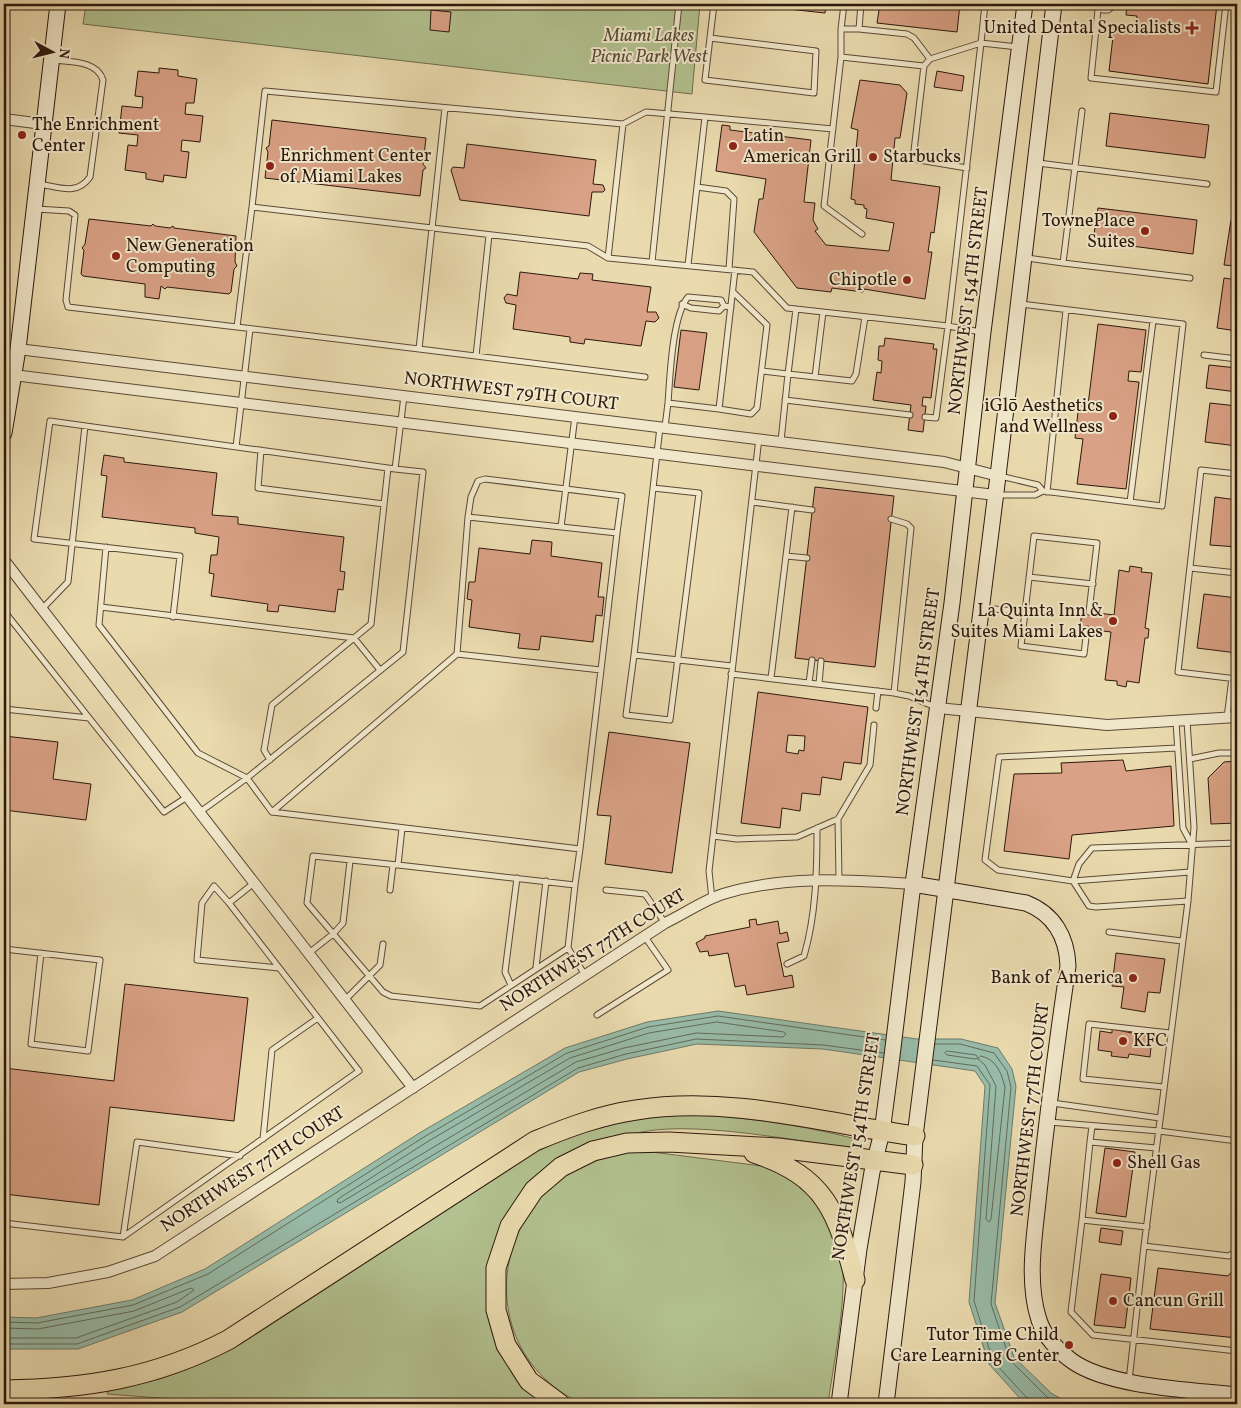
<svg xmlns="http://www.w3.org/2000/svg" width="1241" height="1408" font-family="Vollkorn,serif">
  <rect width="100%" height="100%" fill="#eadbaf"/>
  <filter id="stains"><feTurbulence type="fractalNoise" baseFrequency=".004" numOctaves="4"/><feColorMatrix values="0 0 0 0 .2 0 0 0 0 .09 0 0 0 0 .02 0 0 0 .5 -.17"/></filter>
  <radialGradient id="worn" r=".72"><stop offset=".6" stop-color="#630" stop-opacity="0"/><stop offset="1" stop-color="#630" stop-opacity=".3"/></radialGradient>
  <path fill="#b2c18f" stroke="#6f6c4e" d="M86,4H700L692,94L83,24Z
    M673,1113C733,1116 794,1123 852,1138L854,1144L853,1147H845C788,1140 687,1119 633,1134C602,1143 572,1160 542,1173L488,1294L548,1404H238L107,1394L108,1390L160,1379L185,1370L241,1344L536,1152C580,1130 625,1120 673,1113Z
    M630,1152H652L762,1166C794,1175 817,1199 832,1227C835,1233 839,1239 840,1244C850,1290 834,1358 828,1404H583C514,1374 488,1296 520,1229C524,1219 530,1207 537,1199C561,1171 595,1158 630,1152Z"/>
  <path fill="#98bba8" stroke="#6d7a6a" d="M718,1011L917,1039H961L998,1048L1012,1069L1016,1086L995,1303L1014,1357L1051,1393L1070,1404L1024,1403L989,1364L969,1302L985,1086L975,1071L823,1049L697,1044L627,1059L579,1072L182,1312L78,1349H4V1317L36,1318L132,1300L205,1269L421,1132L565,1048L647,1022Z"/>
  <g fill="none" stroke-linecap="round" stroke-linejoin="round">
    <path stroke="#626a5a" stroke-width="1" d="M717,1022L784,1032L786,1034L783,1037L696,1033L624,1048L576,1062L340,1203L337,1202L338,1199L427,1142L570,1058L649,1033Z
      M935,1044H960L994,1053L1007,1071L1011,1087L991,1304L1010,1360L1047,1397L1060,1404
      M947,1051L976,1055L978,1058L975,1059L947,1055L945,1053Z
      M981,1056C996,1059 1001,1072 1005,1087L991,1219L989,1222L986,1219L996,1086L985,1065L978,1059Z
      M933,1060L977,1066L990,1085L974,1301L993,1361L1028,1399L1029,1404
      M4,1322L37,1323L133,1305L208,1274L424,1137L567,1053L648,1027L718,1016L885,1040
      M4,1328L38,1329L134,1311L191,1288L194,1290L177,1302L76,1338H4
      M4,1344H77L180,1307L578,1068L626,1054L696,1039L823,1045L884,1053"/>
  </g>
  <path fill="#d9a185" stroke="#2c180d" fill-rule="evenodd" d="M761,4H826L825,13L761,6Z
    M880,4H960L957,32L877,23Z
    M1127,4H1217L1208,84L1109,71L1114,28L1136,31L1137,16L1126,15Z
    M431,10L451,12L449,32L430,30Z
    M159,68L178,70V76L197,79L194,103H186L185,114L203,116L200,142L182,140L181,151L189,152L186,178L164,175L163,182L146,179V173L125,170L128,145L137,146L138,135L119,133L122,106L142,108L143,97L135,96L138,71L159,73Z
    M937,71L964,76L962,91L934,87Z
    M860,80L900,85L907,93L900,138H895L891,180L940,187L934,233L931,232L928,252H932L925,299L864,289L863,292L832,288L831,292L797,288L754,232L759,199H763L766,179L716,171L722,125L730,126V130L811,140L804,202L815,203L813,220L818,229L815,231L826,245L889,251L894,223L866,218L867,209L864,208V205L855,204V200L851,199L858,130L851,128Z
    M1110,113L1209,125L1205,158L1106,146Z
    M272,120L426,138L423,164L426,168L423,170L420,196L265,178L268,152L266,148L269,146Z
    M467,144L596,160L593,184L603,185L605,190L603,192H592L589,216L460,200L451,170L453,167L464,168Z
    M1237,162V209L1232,208Z
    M1098,208L1197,220L1193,254L1093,241Z
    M89,219L151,226L153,224L155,226L170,228L173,226L174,228L236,236L235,262L237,266L234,269L231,292L229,294L167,287L165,289L161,286L159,299L145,297V284L83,276L81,274L84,250L82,248L85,244Z
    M1231,220L1237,221V266L1224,265Z
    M520,272L578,279L580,273L593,274L592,280L651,287L647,312H656L659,318L655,322L646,321L641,346L585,339L584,344L570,342V337L513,329L516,305L506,303L504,298L507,294L517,296Z
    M1224,278L1237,280V331L1217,328Z
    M1098,324L1146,330L1141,372L1129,371L1128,381L1139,382L1126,489L1077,484L1083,439L1075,438L1079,404L1088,405Z
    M681,330L707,333L699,390L674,387Z
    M885,338L934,344L933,349H937L931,398L923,397L922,406H926L923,432L908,430L911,405L873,400L877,372L881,373L882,361L878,360L879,346H884Z
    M1209,365L1237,368V392L1206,388Z
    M1210,403L1237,406V448V446L1205,442Z
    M104,455L124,458V462L217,473L212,515L238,517V524L344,537L340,571L345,572L343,590L338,589L335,612L279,605L278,612L267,611L268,604L211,596L214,574L209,573L211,555H217L219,537L195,533V528L102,517L107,476L101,475Z
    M815,487L894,496L875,667L795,658Z
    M1215,497L1237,500V547L1210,545Z
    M532,540L552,542L551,556L602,563L598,597H604L602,616L596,615L593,642L541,636L539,650L518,648L520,634L469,627L472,600L467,599L469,582H475L479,548L530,554Z
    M1130,566L1142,568L1141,572L1152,573L1145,628L1149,629L1148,638H1145L1139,683L1127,681L1126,687L1117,685V681L1105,680L1111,632L1080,628L1082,611L1114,615L1119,570L1129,572Z
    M1204,594L1237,598V653L1197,648Z
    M758,692L868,707L861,764L844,762L841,780L822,777L820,795L802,793L800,811L782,808L780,828L741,823ZM788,735L805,736L804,751L799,750L798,754L786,752Z
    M609,732L690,743L672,873L605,864L611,816L597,815Z
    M4,736L58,742L53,779L91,784L86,820L4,810Z
    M1123,760L1126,771L1171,766L1174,826L1072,835L1069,859L1004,851L1014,774L1062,773L1061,763Z
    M1237,761V823L1211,824L1208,778L1224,762Z
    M756,919L757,925L778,921L780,934L787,932L789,941L777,943L784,977L792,975L794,987L747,995L745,985L735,987L728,953L709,956L708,951L700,952L696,943L705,938V936L750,927L749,920Z
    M1116,953L1165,959L1160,993L1148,992L1145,1012L1121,1008L1124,987L1112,986Z
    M125,984L248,998L234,1121L110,1107L99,1205L4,1194V1068L114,1081Z
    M1112,1029L1152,1037L1150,1057L1129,1054L1128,1058L1111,1056L1112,1052L1098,1050L1100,1031L1112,1033Z
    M1105,1148L1135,1152L1126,1217L1096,1213Z
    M1101,1228L1123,1231L1121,1245L1099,1242Z
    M1237,1266V1338L1150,1329L1158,1268L1228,1276Z
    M1101,1274L1131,1278L1125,1328L1094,1325Z"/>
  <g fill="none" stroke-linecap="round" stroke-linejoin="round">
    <defs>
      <path id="lane" d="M844,4L841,29V57L824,206L862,234
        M861,4L859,29L907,34L914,38L930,59
        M985,4L981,43L1019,47
        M1074,4L1095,6
        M1093,4L1103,10H1108L1115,4
        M1098,9L1091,78L1216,92L1226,4
        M841,29H859
        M710,38L816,51L814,93L705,80L714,4
        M841,57L924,66
        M445,108L419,349L645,377
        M1082,111L1063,263L1190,278
        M705,117L833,129
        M623,124L646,112L705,117L688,265
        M1038,163L1207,184
        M967,168L913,159L924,66L930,59L981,43L948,326L981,332
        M39,184C59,187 77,196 90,177L103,80C97,60 69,62 52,60
        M697,187L726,191L734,199L729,269
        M252,207L265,91L623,124L608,258
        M36,209L69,211L75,215L66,300L68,307L237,327L252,207L588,246L608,258L753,272L787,308L948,326L936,418L925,417
        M1027,258L1063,263
        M652,262L679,4
        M733,292L767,325L757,408L751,414L719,409L735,270
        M682,304L691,308L719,311L724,306
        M237,327L419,349
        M1204,355L1237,359
        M476,356L489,235
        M762,371L788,374L796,309
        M815,377L823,312
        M785,400L910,415
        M668,403C670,377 672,316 688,297L721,300L724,306L731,307
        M660,427L634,655L732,666
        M665,427L668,403L719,409
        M781,441L788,374L852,381L856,374L865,317
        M236,447L250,329
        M261,450L258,488L384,504
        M1237,474L1201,470L1178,672L1237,679
        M1000,476L1038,485L1043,491
        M1047,492L1066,310
        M998,495H1035L1043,491L1162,506L1183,324L1021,304
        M752,502L812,510
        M1130,502L1153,321
        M468,517L617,533
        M891,519L907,524L911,528L894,693
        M561,527L575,416
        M106,547L99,625L198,753L247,778L272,812L580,849L617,533L622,496L485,479L478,481L471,497L468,517L457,654L601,670
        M786,556L807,558
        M1190,568L1237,573
        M1029,577L1093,584
        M101,607L354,638L371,624L388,468
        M984,608L1025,612L1021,646L1084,654L1087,629
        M42,609L68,582L85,426
        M4,611L164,812L187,797
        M1025,612L1034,536L1097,543L1089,612
        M173,617L180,556L34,539L50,421L395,469
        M634,655L626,715L670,720L699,493L653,488
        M731,674L894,693L909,696L935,707
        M771,678L792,507
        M809,683L812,660
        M819,684L821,661
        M876,708L878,691
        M4,709L89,718
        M1227,718L1232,678
        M1176,722L1183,828L1191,843
        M1177,748L999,757L985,860L998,870L1073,881L1190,872
        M1190,759L1219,753H1237
        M270,760L264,750L272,705L354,638L380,670
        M200,812L247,778L403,652L423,472L395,469L404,396
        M272,812L457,654
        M402,828L398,865L575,885L580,849
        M4,831H6L4,849
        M713,836L737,839L797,837L838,819
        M398,865L313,856L307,903L383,992L391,996L480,1006L568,948L585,975
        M839,880L838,819L870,765L874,725
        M1073,881L1079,864L1092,848L1237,843
        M1073,881L1089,906L1096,907L1188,901
        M390,890L393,865
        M606,890L645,894L665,923
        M712,899L709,871L759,438
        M229,903L214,886L202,903L197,960L279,968
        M1109,932L1182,941
        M568,948L575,885
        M4,949L100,960L88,1051L31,1044L41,953
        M309,953L333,934L343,923L350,861
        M787,964L804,956C816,915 817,871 817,828
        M536,967L546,881
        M511,985L505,972L517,878
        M345,1000L380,965L383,944
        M597,1015L668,970L645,937
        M1164,1087L1083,1079L1089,1024L1170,1033
        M1052,1103L1160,1118
        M1049,1122L1159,1131L1237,1141
        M263,1139L272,1050L318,1018
        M1090,1142L1092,1126
        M1082,1220L1071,1312L1093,1335L1237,1351
        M4,1223L123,1237L359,1071L229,903L254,883
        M1147,1227L1082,1220L1090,1142L1156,1148
        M123,1237L137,1142L240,1156
        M1144,1246L1188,901L1194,827L1187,721
        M1129,1381L1144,1246L1229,1256L1237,1250"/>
      <path id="street" d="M4,119L43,124
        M18,349L944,462L998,476
        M13,375L995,495
        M4,560L413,1088
        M938,708L1107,725L1237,717
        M4,1284L48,1283L108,1272L155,1256L665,923C684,914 704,900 723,894C785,875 849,880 913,884"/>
      <path id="secondary" d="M4,433L18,349L58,4
        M913,884L1026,903C1054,914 1067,937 1068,966C1057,1041 1047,1117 1039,1192C1035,1234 1026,1280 1039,1320C1044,1336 1058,1351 1072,1361C1108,1387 1192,1390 1237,1395
        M839,1404L859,1249L872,1172L882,1132L891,1064L913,884L952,603L983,332L1025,4
        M886,1404L913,1182L915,1136L998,476L1054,4"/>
      <path id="highway" d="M754,1153C826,1177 837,1212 855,1280
        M4,1390C85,1389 155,1378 228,1340L535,1141C569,1127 601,1115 636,1110C729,1095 824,1123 915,1136
        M4,1403L23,1404
        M560,1404L529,1381L506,1345L496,1310V1268L510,1226L534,1190L561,1167L593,1151L627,1143L669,1142L778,1148L913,1165"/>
    </defs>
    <use href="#lane" stroke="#5c4936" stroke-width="7"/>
    <use href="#street" stroke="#5c4936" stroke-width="12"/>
    <use href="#secondary" stroke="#2c180d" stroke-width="17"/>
    <use href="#highway" stroke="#2c180d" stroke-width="21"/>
    <use href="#lane" stroke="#f1e8cb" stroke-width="5"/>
    <use href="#street" stroke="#f1e8cb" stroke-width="10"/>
    <use href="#secondary" stroke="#f1e8cb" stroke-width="15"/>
    <use href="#highway" stroke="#eadbaf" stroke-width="19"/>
  </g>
  <g fill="#8f2418" stroke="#f1e8cb" stroke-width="2">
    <path d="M1189.5 20.5h5v5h5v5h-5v5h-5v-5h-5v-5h5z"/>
    <circle cx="22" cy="135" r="5"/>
    <circle cx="733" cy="146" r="5"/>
    <circle cx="873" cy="157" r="5"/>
    <circle cx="270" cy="166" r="5"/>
    <circle cx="1145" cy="231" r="5"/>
    <circle cx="116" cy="256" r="5"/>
    <circle cx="907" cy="280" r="5"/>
    <circle cx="1113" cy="416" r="5"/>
    <circle cx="1113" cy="621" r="5"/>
    <circle cx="1133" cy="978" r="5"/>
    <circle cx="1123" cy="1041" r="5"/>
    <circle cx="1117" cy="1163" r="5"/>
    <circle cx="1113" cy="1301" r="5"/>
    <circle cx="1069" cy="1345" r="5"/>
  </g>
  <g text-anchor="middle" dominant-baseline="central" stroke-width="4" stroke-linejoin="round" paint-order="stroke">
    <g font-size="18" fill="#2c180d" stroke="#f1e8cb" text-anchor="start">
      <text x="1181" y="28" text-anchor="end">United Dental Specialists</text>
      <text x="32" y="125">The Enrichment<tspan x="32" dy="21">Center</tspan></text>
      <text x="743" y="136">Latin<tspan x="743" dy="21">American Grill</tspan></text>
      <text x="280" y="156">Enrichment Center<tspan x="280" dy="21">of Miami Lakes</tspan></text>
      <text x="883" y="157">Starbucks</text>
      <text x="1135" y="221" text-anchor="end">TownePlace<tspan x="1135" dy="21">Suites</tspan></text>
      <text x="126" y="246">New Generation<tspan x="126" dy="21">Computing</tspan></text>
      <text x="897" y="280" text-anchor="end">Chipotle</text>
      <text x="1103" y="406" text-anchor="end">iGlō Aesthetics<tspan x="1103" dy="21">and Wellness</tspan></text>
      <text x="1103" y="611" text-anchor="end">La Quinta Inn &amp;<tspan x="1103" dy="21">Suites Miami Lakes</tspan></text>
      <text x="1123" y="978" text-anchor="end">Bank of America</text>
      <text x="1133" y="1041">KFC</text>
      <text x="1127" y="1163">Shell Gas</text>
      <text x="1123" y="1301">Cancun Grill</text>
      <text x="1059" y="1335" text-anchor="end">Tutor Time Child<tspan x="1059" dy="21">Care Learning Center</tspan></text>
    </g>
    <g font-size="18" font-style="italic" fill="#544b34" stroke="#f1e8cb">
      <text x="649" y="36">Miami Lakes<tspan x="649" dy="21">Picnic Park West</tspan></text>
    </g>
    <g font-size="18" fill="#2c180d" stroke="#f1e8cb">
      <text transform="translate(969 301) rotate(-83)">NORTHWEST 154TH STREET</text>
      <text transform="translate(511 392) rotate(7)">NORTHWEST 79TH COURT</text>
      <text transform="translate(919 702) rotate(-82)">NORTHWEST 154TH STREET</text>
      <text transform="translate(593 951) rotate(-32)">NORTHWEST 77TH COURT</text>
      <text transform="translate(1031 1110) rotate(-83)">NORTHWEST 77TH COURT</text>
      <text transform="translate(857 1147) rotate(-81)">NORTHWEST 154TH STREET</text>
      <text transform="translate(253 1170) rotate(-33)">NORTHWEST 77TH COURT</text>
    </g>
  </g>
  <rect width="1241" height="1408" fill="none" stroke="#eadbaf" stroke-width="20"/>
  <rect x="5" y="5" width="1231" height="1398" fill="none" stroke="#2c180d" stroke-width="2.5"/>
  <rect x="10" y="10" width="1221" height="1388" fill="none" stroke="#2c180d"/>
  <g transform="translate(52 52) rotate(97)" stroke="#f1e8cb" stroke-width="4" paint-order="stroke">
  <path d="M0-4L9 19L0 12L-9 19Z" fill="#2c180d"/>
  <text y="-8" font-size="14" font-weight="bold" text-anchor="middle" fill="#2c180d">N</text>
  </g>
  <rect width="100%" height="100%" filter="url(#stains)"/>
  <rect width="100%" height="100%" fill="url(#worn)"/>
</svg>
